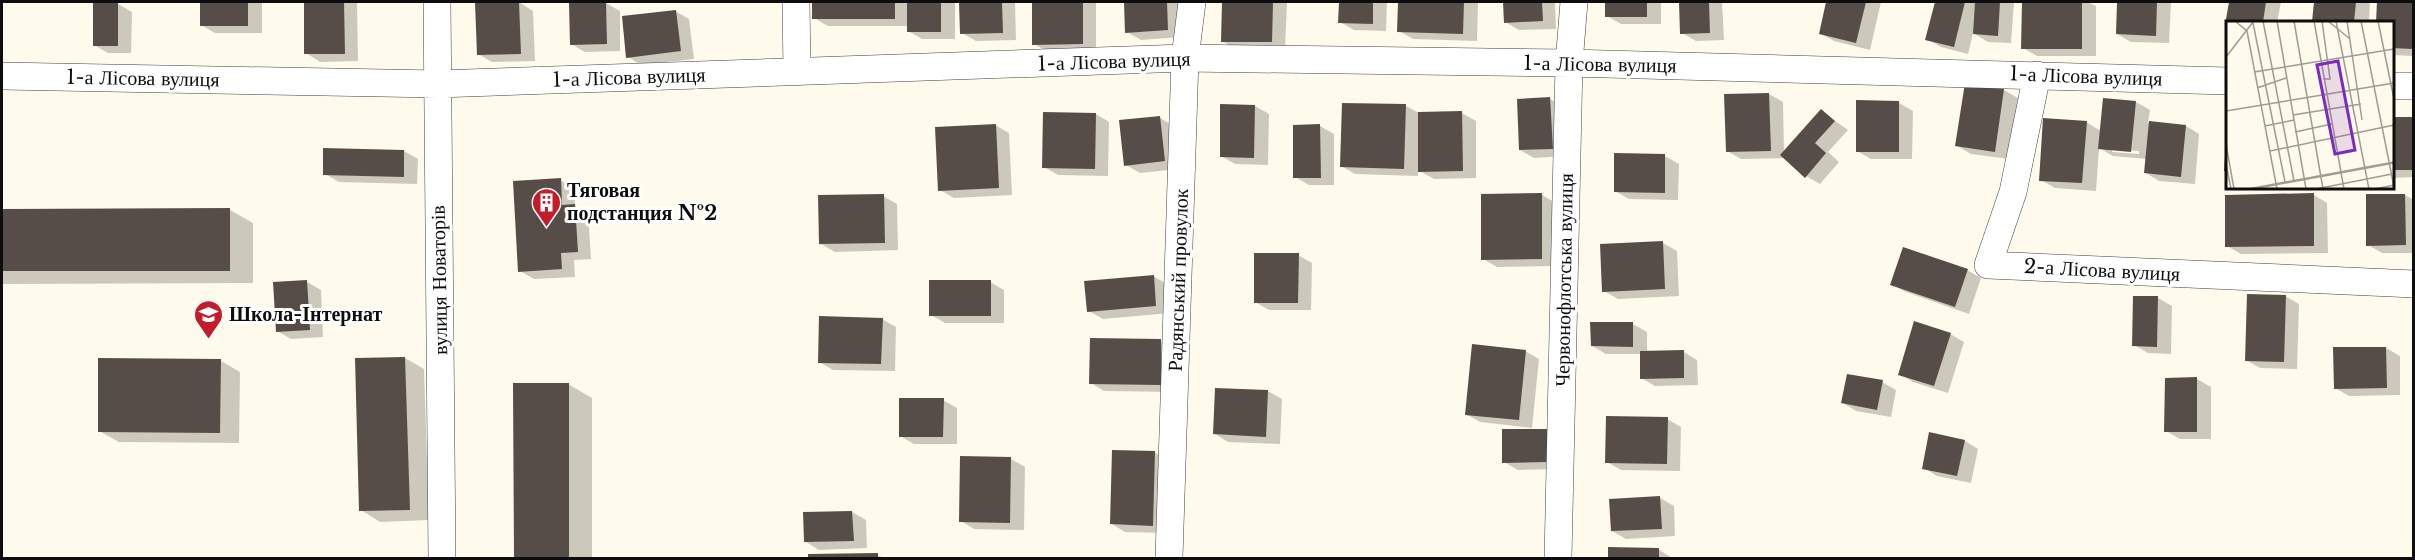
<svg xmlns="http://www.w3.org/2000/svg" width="2415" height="560" font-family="'Libre Baskerville',serif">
  <rect width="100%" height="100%" fill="#fffbec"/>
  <path fill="#0003" fill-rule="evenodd" d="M201,2H262V33H215L201,25Z
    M305,2H357L358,61L320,62L306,53Z
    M519,2L533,11L535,61L492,62L478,54Z
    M814,2H955V39H922L908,31V26H828L814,18Z
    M961,2H1015L1016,40L976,41L962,33Z
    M1034,2H1096V51L1048,52L1034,44Z
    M1125,2H1180L1181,37L1141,40L1127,32Z
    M1223,2H1287L1285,49H1236L1222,41Z
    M1340,2H1387L1386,31L1354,30L1340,22Z
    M1400,2H1478L1477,41L1413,39L1399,31Z
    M1504,2H1555L1556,29L1519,30L1505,22Z
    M1607,2H1661V24H1621L1607,16Z
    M1680,2H1722L1724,40L1696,41L1682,33Z
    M1828,2H1881L1870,50L1834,41L1820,33Z
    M1936,2H2014L2011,43L1988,42L1973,33L1968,54L1941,47L1927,39Z
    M2023,2H2088L2096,6V56H2037L2023,48Z
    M2118,2H2171L2169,43L2131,42L2117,34Z
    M2231,2H2281L2277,22H2228L2227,25Z
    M2316,2H2370L2369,22H2314Z
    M2378,2H2414V56L2392,55V22H2377Z
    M606,3L620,11V51L585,52L571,44Z
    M118,4L132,12L131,53H108L94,45Z
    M675,11L689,19L694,59L641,65L628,57Z
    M2004,90L2018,98L2009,159L1971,154L1957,146Z
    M1769,94L1783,102L1784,153L1821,111L1848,130L1828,152L1839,162L1820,184L1806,176L1786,158L1741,159L1727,151Z
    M1550,99L1564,107L1566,156L1534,158L1520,150Z
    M2136,102L2150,110L2148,123L2186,126L2199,134L2195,184L2159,181L2146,173L2147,159L2113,156L2099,148L2096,191L2055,188L2041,180L2086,122L2101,131ZM2112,149L2139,151V154L2112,152Z
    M1899,103L1913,111L1912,159H1871L1857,151Z
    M1255,106L1269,114L1268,165L1235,164L1221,156Z
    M1406,106L1419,113H1462L1476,121V178L1434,179L1418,170V176L1355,174L1341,166Z
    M1096,114L1109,122L1108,176L1058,175L1044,167Z
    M1160,118L1174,126L1179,169L1140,173L1126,165Z
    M2392,119H2414V177L2392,178Z
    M995,125L1009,133L1012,195L954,198L940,190Z
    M1320,126L1334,134V185H1309L1295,177Z
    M325,150L404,151L418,159L417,184L339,182L325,174Z
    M1665,156L1679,164L1678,200L1629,199L1615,191Z
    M560,180L574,188L575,206L588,213L591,259L574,260L575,277L534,279L520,271Z
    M1542,195L1556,203V266L1497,267L1483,259Z
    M2314,195L2327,203L2328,253L2241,254L2227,246Z
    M2405,195L2414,200V253H2382L2368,245L2367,196Z
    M883,196L897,204L898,250L835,252L821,244Z
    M2,210H230L253,223V283L2,284Z
    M1663,243L1677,251L1679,296L1618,299L1604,291Z
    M1298,255L1312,263L1311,310H1269L1255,302Z
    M1967,270L1981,278L1969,314L1906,292L1892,284Z
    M1153,276L1167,284L1170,313L1103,319L1089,311Z
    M307,282L321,290L323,337L291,339L277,331Z
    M990,282L1004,290V323H945L931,315Z
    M2285,296L2299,304L2297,369L2260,368L2246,360Z
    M2158,298L2172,306L2171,354L2148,353L2134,345Z
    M882,319L896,327L895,371L833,370L819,362Z
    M1592,324H1633L1647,332V352H1684L1697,360L1698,385L1655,386L1641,378V354H1606L1592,346Z
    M1950,334L1964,342L1948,393L1913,382L1900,374Z
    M1160,341L1174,349V392L1104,391L1091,383Z
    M2386,348L2400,356V395L2349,396L2335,388Z
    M1525,351L1539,359L1532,428L1480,422L1466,414Z
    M405,358L424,369L429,520L380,522L361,510Z
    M221,361L240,372L239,443L119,442L99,431Z
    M2197,379L2211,387V439H2180L2166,431Z
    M1882,382L1896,390L1891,417L1856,411L1843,403Z
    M515,384H568L592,398V558H515Z
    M1216,389L1268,391L1282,399L1280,444L1228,442L1215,434Z
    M943,400L957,408V444H914L900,436Z
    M1667,419L1681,427L1680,471L1621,470L1607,462Z
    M1561,438V469L1518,470L1504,462Z
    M1965,441L1978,449L1971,483L1937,476L1924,468Z
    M1154,452L1168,461L1166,533L1125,532L1112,524Z
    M1011,459L1025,467L1024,530L974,529L961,521Z
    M1660,498L1674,506L1675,536L1626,539L1612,531Z
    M852,512L866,520L867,548L819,550L806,542Z
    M1610,549H1658L1672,558H1609Z
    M809,555H877L884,558H809Z"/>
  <path fill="#564d48" d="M93,2L118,3V46H93Z
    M200,2H248V26H200Z
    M304,2H344L345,54H304Z
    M519,2L521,54L477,55L475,3Z
    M606,2L607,44L570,45L569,3Z
    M812,2H895V19H812Z
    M907,2H941V32H907Z
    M959,2H1002L1003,33L960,34Z
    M1032,2H1083V44L1032,45Z
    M1124,2H1167L1168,30L1125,33Z
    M1222,2H1273L1272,42H1221Z
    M1339,2H1373V24L1338,23Z
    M1398,2H1464L1463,34L1397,32Z
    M1503,2H1542L1543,21L1504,23Z
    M1605,2H1647V17H1605Z
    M1679,2H1709L1710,33L1680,34Z
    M1826,2H1866L1856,43L1819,34Z
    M1935,2H1965L1954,47L1925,40Z
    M1975,2H2000L1998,36L1973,34Z
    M2022,2H2082V49H2021Z
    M2117,2H2157L2156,36L2116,34Z
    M2229,2H2266L2263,22H2228V26L2225,25Z
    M2314,2H2356L2354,22H2312Z
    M2377,2H2414L2412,49L2392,48V22H2376Z
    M676,10L681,51L626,58L622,16Z
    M1965,83L2004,89L1995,152L1955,146Z
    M1769,93L1771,151L1726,152L1724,94Z
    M1550,97L1553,149L1519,150L1517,99Z
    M2103,98L2136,101L2131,152L2098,149Z
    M1856,100L1899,101V152H1856Z
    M1342,103L1406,104L1404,169L1340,167Z
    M1220,104L1255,105L1254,158L1220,157Z
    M1821,109L1835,121L1815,143L1826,153L1805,178L1780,155Z
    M1462,111L1463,171L1418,172V112Z
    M1043,112L1096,113L1095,169L1042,168Z
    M1160,116L1165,161L1124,166L1119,120Z
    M2392,117H2414V170H2392Z
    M2043,118L2087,121L2082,183L2039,181Z
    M2149,121L2186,125L2181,177L2144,173Z
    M996,124L999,188L938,191L935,127Z
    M1320,124L1321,178H1293V125Z
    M2226,140H2228V171H2224Z
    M323,148L404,150V177L323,175Z
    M1614,153L1665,154V193L1614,192Z
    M561,178L562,205L575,204L578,252L561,253L562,269L518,272L513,181Z
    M1542,193V259L1481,260V194Z
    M2314,193V246L2225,247V195Z
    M884,194L885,243L819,244L818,195Z
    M2366,194H2405L2406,245L2366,246Z
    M230,208V271H2V209Z
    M1663,241L1665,289L1602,292L1600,244Z
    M1903,247L1968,269L1955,307L1890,285Z
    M1254,253H1299L1298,303H1254Z
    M1154,275L1156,306L1087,312L1084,281Z
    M307,280L310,330L276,332L273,282Z
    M929,280H991V316H929Z
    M2247,294L2286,295L2284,362L2245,361Z
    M2133,296H2158L2157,347L2132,346Z
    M819,316L883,318L881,364L818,363Z
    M1914,321L1951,333L1934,386L1898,375Z
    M1590,322H1633V347L1591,346Z
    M1090,338L1161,339V385L1089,384Z
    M1472,344L1526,350L1519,420L1465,415Z
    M2333,347H2386L2387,388L2334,389Z
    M1684,350V378L1640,379V351Z
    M405,357L410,510L359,511L355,358Z
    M98,358L221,359L220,433L98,432Z
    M1847,374L1883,380L1877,410L1841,403Z
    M2197,377V432H2164L2165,378Z
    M513,383H569V558H514Z
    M1215,388L1268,390L1266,437L1213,434Z
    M899,398H944L943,437H899Z
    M1606,416L1668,417L1667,464L1605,463Z
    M1502,429H1548V462L1502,463Z
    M1929,432L1965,440L1957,476L1922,469Z
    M1112,450L1155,451L1153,526L1110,524Z
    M960,456L1011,457L1010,523L959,522Z
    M1660,496L1662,529L1611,531L1609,499Z
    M852,511L854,541L804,542L803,512Z
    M1608,547L1659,548V558H1608Z
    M878,553V558H808V554Z"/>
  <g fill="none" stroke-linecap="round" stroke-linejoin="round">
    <defs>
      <path id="minor" d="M437,2L442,558
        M796,2L797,72
        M2037,75L2013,192L1988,265L2414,284
        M2,76L438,84L1185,58L1569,63L2228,81
        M2392,86H2414
        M1169,558L1185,58L1192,2
        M1558,558L1569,63L1574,2"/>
    </defs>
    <use href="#minor" stroke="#404040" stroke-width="28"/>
    <use href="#minor" stroke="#fff" stroke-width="27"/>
  </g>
  <defs>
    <symbol id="building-pin" viewBox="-11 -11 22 30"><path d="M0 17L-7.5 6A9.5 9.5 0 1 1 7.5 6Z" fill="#c51c2c" stroke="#fff"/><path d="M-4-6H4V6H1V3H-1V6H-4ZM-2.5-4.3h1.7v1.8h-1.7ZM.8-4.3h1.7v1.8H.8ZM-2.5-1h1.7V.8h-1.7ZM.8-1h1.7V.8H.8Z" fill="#fff"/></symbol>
    <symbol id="school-pin" viewBox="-11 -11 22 30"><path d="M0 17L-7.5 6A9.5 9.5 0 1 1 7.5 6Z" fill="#c51c2c" stroke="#fff"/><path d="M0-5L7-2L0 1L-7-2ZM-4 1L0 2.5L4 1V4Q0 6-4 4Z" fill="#fff"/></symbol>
  </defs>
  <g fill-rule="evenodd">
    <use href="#building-pin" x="530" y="186" width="33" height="45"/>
    <use href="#school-pin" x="192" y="298" width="33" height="45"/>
  </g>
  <g text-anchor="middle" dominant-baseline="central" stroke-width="6" stroke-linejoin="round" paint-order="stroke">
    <g font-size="20" fill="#0d0d0d" stroke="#fff">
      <text transform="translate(1114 61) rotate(-2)">1-а Лісова вулиця</text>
      <text transform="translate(1600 64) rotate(1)">1-а Лісова вулиця</text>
      <text transform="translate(2086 76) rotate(2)">1-а Лісова вулиця</text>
      <text transform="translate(629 77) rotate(-2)">1-а Лісова вулиця</text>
      <text transform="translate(143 78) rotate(1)">1-а Лісова вулиця</text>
      <text transform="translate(2102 270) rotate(3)">2-а Лісова вулиця</text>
      <text transform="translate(439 280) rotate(-91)">вулиця Новаторів</text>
      <text transform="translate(1178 280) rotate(-88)">Радянський провулок</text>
      <text transform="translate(1564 280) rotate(-89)">Червонофлотська вулиця</text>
    </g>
    <g font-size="20" font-weight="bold" fill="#0d0d0d" stroke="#fff" text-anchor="start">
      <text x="567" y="190">Тяговая<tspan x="567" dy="23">подстанция №2</tspan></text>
      <text x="229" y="314">Школа-Інтернат</text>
    </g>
  </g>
  <g transform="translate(2226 21)">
    <rect width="168" height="168" fill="#fffbec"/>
    <path fill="none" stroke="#9e9c93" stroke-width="1.5" d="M9,0L21,10L51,168M37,0L68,160M51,0L80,168M68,0L97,168M88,0L118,168M96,0L104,58H97M102,0L124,18M110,0L143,168M121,0L136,99M135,0L168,166M152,0L168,78M27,2L59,161M0,36L27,1M28,51L168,28M31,67L60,57M0,90L168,62M67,94L135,83M39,105L68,99M69,111L106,103M0,123L8,168M44,130L168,104M0,143L5,168M22,168L168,141M27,168L168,142M90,168L166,153M149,168L168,164"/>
    <path fill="#7b2cbf" fill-opacity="0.15" stroke="#7b2cbf" stroke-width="3" d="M112,40L129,129L109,133L91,44Z"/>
    <rect width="168" height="168" fill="none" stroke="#0d0d0d" stroke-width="3"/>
  </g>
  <rect width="2415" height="560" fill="none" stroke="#0d0d0d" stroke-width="6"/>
</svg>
